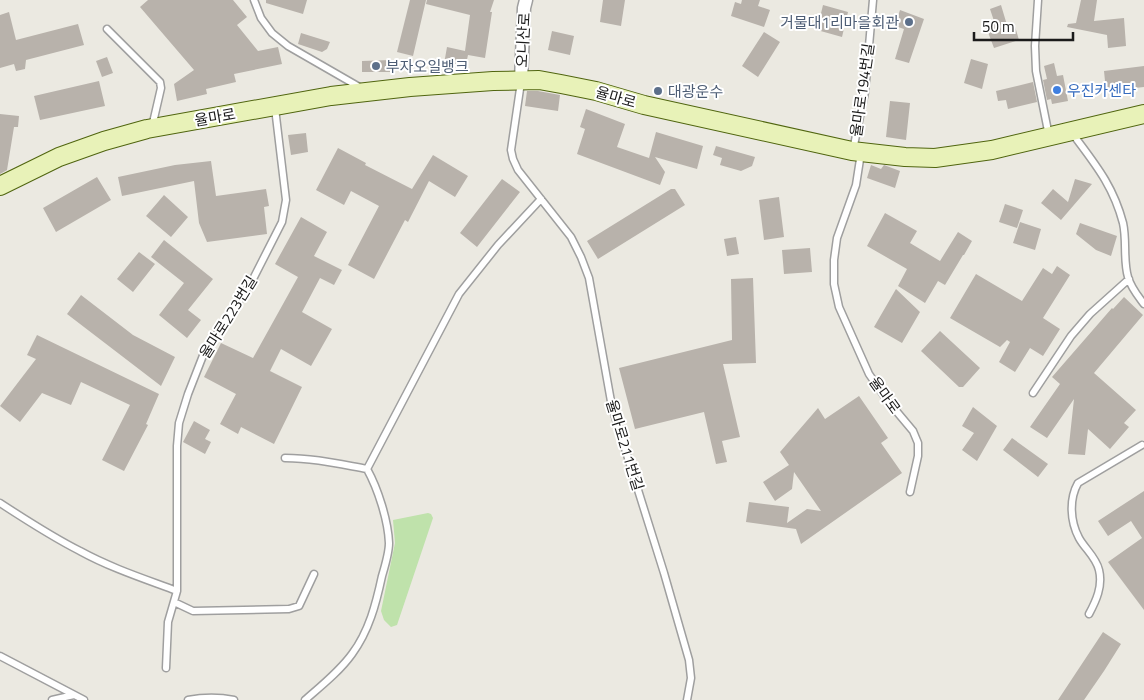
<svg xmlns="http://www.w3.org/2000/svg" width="1144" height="700" font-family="'Titillium Web','Noto Sans KR',sans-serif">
  <rect width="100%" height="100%" fill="#ebe9e1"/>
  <path fill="#bfe2ab" d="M428,513L431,514L433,518L397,625L391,627L384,620L381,611L395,543L393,520Z"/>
  <path fill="#b8b2ab" d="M148,0H233L247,17L237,25L258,51L278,47L282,64L234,74L236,82L206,89L207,94L177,101L174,84L194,70L140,7Z
    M266,0H307L303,14L266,3Z
    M410,0H426L413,56L397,52Z
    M427,0H494L490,12H492L485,58L468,55L465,69L444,64L447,47L465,51L470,15L426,4Z
    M603,0H625L621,26L600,22Z
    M742,0H760L758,6L770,10L764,27L731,16L735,2L741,4Z
    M1081,0H1097L1094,21L1124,18L1126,46L1108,48L1107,35L1067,27L1068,24L1076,23Z
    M823,5L848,12L842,37L817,30Z
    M1001,5L1007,25L1014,23L1019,40L994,48L986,27L995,24L990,9Z
    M900,10L924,19L909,63L895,59L904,29L895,26Z
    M9,12L16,40L78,24L84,45L26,60L25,69L16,71L14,64L0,68V15Z
    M552,31L574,36L570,55L548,50Z
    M764,32L780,42L758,77L742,66Z
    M301,33L330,42L327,49L322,52L298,44Z
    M107,57L113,73L102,77L96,61Z
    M971,59L988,64L982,89L964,83Z
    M390,60V72H362V61Z
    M1054,63L1057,76L1063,75L1068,101L1052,104L1051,99L1047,100L1043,80L1047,79L1044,66Z
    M1144,66V87L1106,91L1104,71Z
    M99,81L105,106L40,120L34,96Z
    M1033,82L1037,102L1008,109L1006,100L998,101L996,91Z
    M527,91H538L560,95L558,111L525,106Z
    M890,101L910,103L906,140L886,137Z
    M586,109L625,124L617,147L649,158L656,132L703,146L697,169L655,157L665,172L660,185L577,154L585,129L580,127Z
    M0,114L19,116L18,127H14L7,170L0,174Z
    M306,133L308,152L291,155L288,135Z
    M716,146L755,157L752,166L741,171L720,165L722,158L713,155Z
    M338,148L366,163L365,165L412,189L433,155L468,176L455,197L429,181L408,222L405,220L374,279L348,265L379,206L351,191L344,205L316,190Z
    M211,161L216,196L266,189L269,206L264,207L267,234L207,242L199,223L194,181L122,196L118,177L175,165Z
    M871,165L881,169L884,165L900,171L895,188L867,178Z
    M97,177L111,200L56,232L43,208Z
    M502,179L520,192L477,247L460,233Z
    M1075,179L1092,184L1061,220L1041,203L1053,189L1068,202Z
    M671,189H675L685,205L598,259L587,241Z
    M164,195L188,217L171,237L146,216Z
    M779,197L784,237L764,240L759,200Z
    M1005,204L1023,210L1017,228L999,222Z
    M885,213L917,231L910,243L940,261L958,232L972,241L964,255H963L945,285L938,281L925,303L898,286L907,269L867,246Z
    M301,217L327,232L314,256L342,270L334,285L320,278L302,312L332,329L311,366L281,349L270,371L302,387L274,444L241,427L238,434L220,424L236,394L204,377L221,343L253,358L298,277L275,264Z
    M1020,222L1041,229L1035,250L1013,243Z
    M1080,223L1117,236L1111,256L1096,250L1076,234Z
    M736,237L739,254L727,256L724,239Z
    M164,240L213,279L188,310L201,320L187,338L159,315L184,283L151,257Z
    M810,248L812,272L784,274L782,250Z
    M139,252L155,264L133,292L117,279Z
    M1057,266L1070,275L1043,318L1060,329L1043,356L1030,348L1015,372L999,362L1010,342L1007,340L1000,347L950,318L976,274L1022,301L1043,268L1052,274Z
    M753,278L756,363L723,364L740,437L722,441L727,462L716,464L704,412L635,429L619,368L732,340L731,279Z
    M896,289L920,312L902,343L874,327Z
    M81,295L133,335L175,357L161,386L67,314Z
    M1124,297L1143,315L1094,373L1136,410L1124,423L1129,427L1110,449L1088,429L1085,455L1068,454L1074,399L1047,438L1030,427L1060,384L1052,377L1112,308L1113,309Z
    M940,331L980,368L963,387H959L921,351Z
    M37,335L159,394L146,424L148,425L124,471L102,460L130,405L81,382L71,405L42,393L20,422L0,406L36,359L27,355Z
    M859,396L888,438L881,443L902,473L801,544L796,529L746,522L749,502L789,507L787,523L807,509L821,511L794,472L792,489L775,501L763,482L789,465L780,452L818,408L825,419Z
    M973,407L997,426L977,461L962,450L974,433L962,426Z
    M194,421L210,430L205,439L211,442L205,454L183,442Z
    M1012,438L1048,464L1038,477L1003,450Z
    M1144,491V610L1108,562L1142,538L1131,521L1108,536L1098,521Z
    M1103,632L1121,644L1104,671L1084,700H1058Z"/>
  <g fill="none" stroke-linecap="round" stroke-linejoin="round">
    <defs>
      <path id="lane" d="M254,0L261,18L272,33L288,46L361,88
        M1038,0L1035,46L1036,71L1049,136
        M107,29L160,82L161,88L152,127
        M521,82L511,150L513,159L518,170L571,237L581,257L589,278L612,407L664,573L689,660L691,678L687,700
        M1072,133C1095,164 1113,185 1123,223C1127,241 1123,260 1128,277C1131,288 1138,296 1144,304
        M853,150L865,92L873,0
        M861,153L856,185L837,238L834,260V284L839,307L869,374L887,400L913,431L918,443V456L910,492
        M1033,393L1071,336L1090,314L1129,279
        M285,458C313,458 339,464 367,469
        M0,503C26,520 52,537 80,551C111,568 145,579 177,591
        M174,602L193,611L289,609L299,606L314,574
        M1089,614C1096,601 1103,586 1099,570C1096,557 1085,549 1079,538C1070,521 1069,499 1078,483L1142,445
        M0,656L84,700
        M166,668L168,622L177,591V446L179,423L188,394L204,353L251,283L282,222L286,200L275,108
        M52,700L74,695
        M188,700C204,697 219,697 234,700
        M305,700C321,686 339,672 352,654C369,631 376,604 382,576C385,566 389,553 389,543C388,520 378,489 367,469L459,294L498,245L541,199"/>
      <path id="street" d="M521,80L524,8L526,0"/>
      <path id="secondary" d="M0,186L59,157L104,141L147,129L331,96L410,87L493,81L539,80L561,84L596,91L644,105L852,151L905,157L935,158L992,150L1144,114"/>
    </defs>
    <use href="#lane" stroke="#9f9f9f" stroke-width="9"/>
    <use href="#street" stroke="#9f9f9f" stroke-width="15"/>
    <use href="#secondary" stroke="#50650f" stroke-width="20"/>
    <use href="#lane" stroke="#fff" stroke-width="6"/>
    <use href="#street" stroke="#fff" stroke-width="12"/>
    <use href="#secondary" stroke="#e8f2b8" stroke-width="18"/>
  </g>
  <g fill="#5c6f8a" stroke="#fff" stroke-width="2">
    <circle cx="909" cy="22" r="5"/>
    <circle cx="376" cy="66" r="5"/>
    <circle cx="658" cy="91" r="5"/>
  </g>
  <circle fill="#3f7fe0" stroke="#fff" stroke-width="2" cx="1057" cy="90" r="5"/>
  <g text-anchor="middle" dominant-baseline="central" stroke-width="4" stroke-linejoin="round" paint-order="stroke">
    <g font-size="15" fill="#4e5e75" stroke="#fff" text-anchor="start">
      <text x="899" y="22" text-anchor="end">거물대1리마을회관</text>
      <text x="386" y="66">부자오일뱅크</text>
      <text x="668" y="91">대광운수</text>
    </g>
    <g font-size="15" fill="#1b1b1b" stroke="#fff">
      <text transform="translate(523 40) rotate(-87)">오니산로</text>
      <text transform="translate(862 90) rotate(-82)">율마로194번길</text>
      <text transform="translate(616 97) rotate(16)">율마로</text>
      <text transform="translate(215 117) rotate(-10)">율마로</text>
      <text transform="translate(228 317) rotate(-58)">율마로223번길</text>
      <text transform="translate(885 395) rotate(54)">율마로</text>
      <text transform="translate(625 445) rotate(73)">율마로211번길</text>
    </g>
    <g font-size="15" fill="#366cbe" stroke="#fff" text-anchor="start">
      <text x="1067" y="90">우진카센타</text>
    </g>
  </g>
  <path d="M974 32v8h99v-8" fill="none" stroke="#1b1b1b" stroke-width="2.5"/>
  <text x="982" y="32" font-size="15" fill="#1b1b1b" stroke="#ffffff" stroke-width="4" paint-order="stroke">50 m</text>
</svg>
